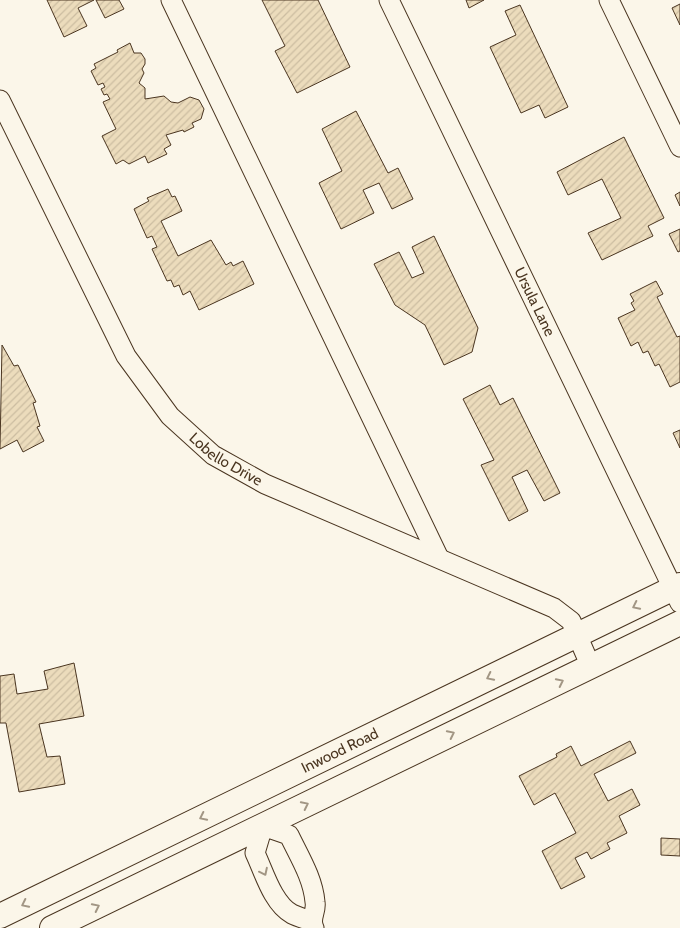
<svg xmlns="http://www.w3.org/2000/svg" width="680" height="928" font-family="Cabin,sans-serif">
  <defs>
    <pattern id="building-hatch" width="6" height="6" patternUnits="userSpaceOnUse" patternTransform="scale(1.25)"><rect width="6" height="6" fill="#ecdcbc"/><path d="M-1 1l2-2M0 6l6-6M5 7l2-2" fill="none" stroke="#ccbda1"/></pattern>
  </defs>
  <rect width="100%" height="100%" fill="#fbf6e9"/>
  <path fill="url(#building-hatch)" stroke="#4a3520" d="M47,0H94L78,8L87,26L64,37Z
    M96,0H119L124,9L105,18Z
    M262,0H318L350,67L297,93L275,51L285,46Z
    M466,0H484L469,8Z
    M680,4V25L672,8Z
    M520,5L568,107L545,118L539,105L521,113L490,47L516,35L505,11Z
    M130,43L134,53H141L145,59V64L142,69L144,73L139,83L145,88V99L164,96L171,102L178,103L190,97L199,100L204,109L201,119L192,123L194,127L184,132L183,130L166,135L171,145L164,149L167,154L148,163L145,156L129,164L123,160L116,164L102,136L116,129L103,102L110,99L107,94L104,95L101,89L105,87L103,83L98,85L91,71L96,68L94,64L118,52L117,50Z
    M356,111L388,173L398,168L413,199L392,209L379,183L363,190L374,213L341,229L319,183L342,171L322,129Z
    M624,137L664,218L648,226L653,236L602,260L588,233L621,218L602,179L568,195L557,172Z
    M168,189L172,197L175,196L182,211L161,221L178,256L211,240L226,265L231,262L233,266L243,261L254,284L199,310L190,291L183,295L179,285L174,287L171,280L167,281L152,249L157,247L152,236L147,238L134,209L149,201L147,198Z
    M680,192V206L675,195Z
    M680,229V251L678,252L669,234Z
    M434,236L478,328L472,352L444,365L425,325L395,305L374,264L399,252L412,278L424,273L412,247Z
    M656,281L663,294L657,297L677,337L680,336V382L670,387L659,364L655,366L648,351L643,353L638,342L631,346L618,318L635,310L631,303L634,301L630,294Z
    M2,345L14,366L18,365L36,402L33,403L40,426L37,427L44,441L23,452L17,440L0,449Z
    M490,385L500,405L513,398L560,493L544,501L527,470L512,477L528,511L509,521L481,465L494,460L463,399Z
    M680,430V448L673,433Z
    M74,663L84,716L39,724L47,757L60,756L65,784L19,792L6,723H0V676L14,674L17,694L48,689L44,671Z
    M630,741L636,753L594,774L608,801L632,789L640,805L619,816L627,833L607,843L610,849L591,859L587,852L575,858L585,877L561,889L542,851L576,833L555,793L534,805L519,776L557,757L556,754L571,746L581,766Z
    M661,838L680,839V856L661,855Z"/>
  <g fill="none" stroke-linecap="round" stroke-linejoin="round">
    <defs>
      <g id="minor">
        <path d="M171,0L439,558"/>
        <path id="s1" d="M389,0L680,603"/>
        <path d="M609,0L680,147"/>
        <path id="s2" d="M0,100L126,356L170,416L213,455L265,484L554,608L571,621L591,667"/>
        <path d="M311,921C305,919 298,917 292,914C273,904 264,872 255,853L263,826L289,835C299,856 313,878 315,902C317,912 309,918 314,928"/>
      </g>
      <g id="major">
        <path id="s3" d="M0,916L680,585"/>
        <path d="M52,928L680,623"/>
      </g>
    </defs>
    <use href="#minor" stroke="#4a3520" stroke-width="21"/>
    <use href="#major" stroke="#4a3520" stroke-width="26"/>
    <use href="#minor" stroke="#fbf6e9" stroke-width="19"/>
    <use href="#major" stroke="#fbf6e9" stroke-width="24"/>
  </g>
  <defs><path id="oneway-chevron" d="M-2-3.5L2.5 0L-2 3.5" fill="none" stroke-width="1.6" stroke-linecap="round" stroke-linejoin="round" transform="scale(1.25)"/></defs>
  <g stroke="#a29684">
    <use href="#oneway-chevron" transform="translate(636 606) rotate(154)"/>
    <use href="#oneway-chevron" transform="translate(490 677) rotate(154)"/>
    <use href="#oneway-chevron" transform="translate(560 682) rotate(-26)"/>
    <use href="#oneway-chevron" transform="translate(451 734) rotate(-26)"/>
    <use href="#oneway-chevron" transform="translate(305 805) rotate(-26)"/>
    <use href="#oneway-chevron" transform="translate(203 817) rotate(154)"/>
    <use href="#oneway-chevron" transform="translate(264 872) rotate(64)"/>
    <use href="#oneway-chevron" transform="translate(25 904) rotate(154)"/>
    <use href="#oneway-chevron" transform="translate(96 907) rotate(-26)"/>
  </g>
  <g text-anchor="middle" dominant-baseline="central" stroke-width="4" stroke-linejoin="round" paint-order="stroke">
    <g font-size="15" fill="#4a3520" stroke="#fbf6e9">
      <text stroke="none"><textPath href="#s1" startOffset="335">Ursula Lane</textPath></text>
      <text stroke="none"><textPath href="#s2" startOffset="431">Lobello Drive</textPath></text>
      <text stroke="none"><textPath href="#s3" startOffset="378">Inwood Road</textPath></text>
    </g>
  </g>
</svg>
